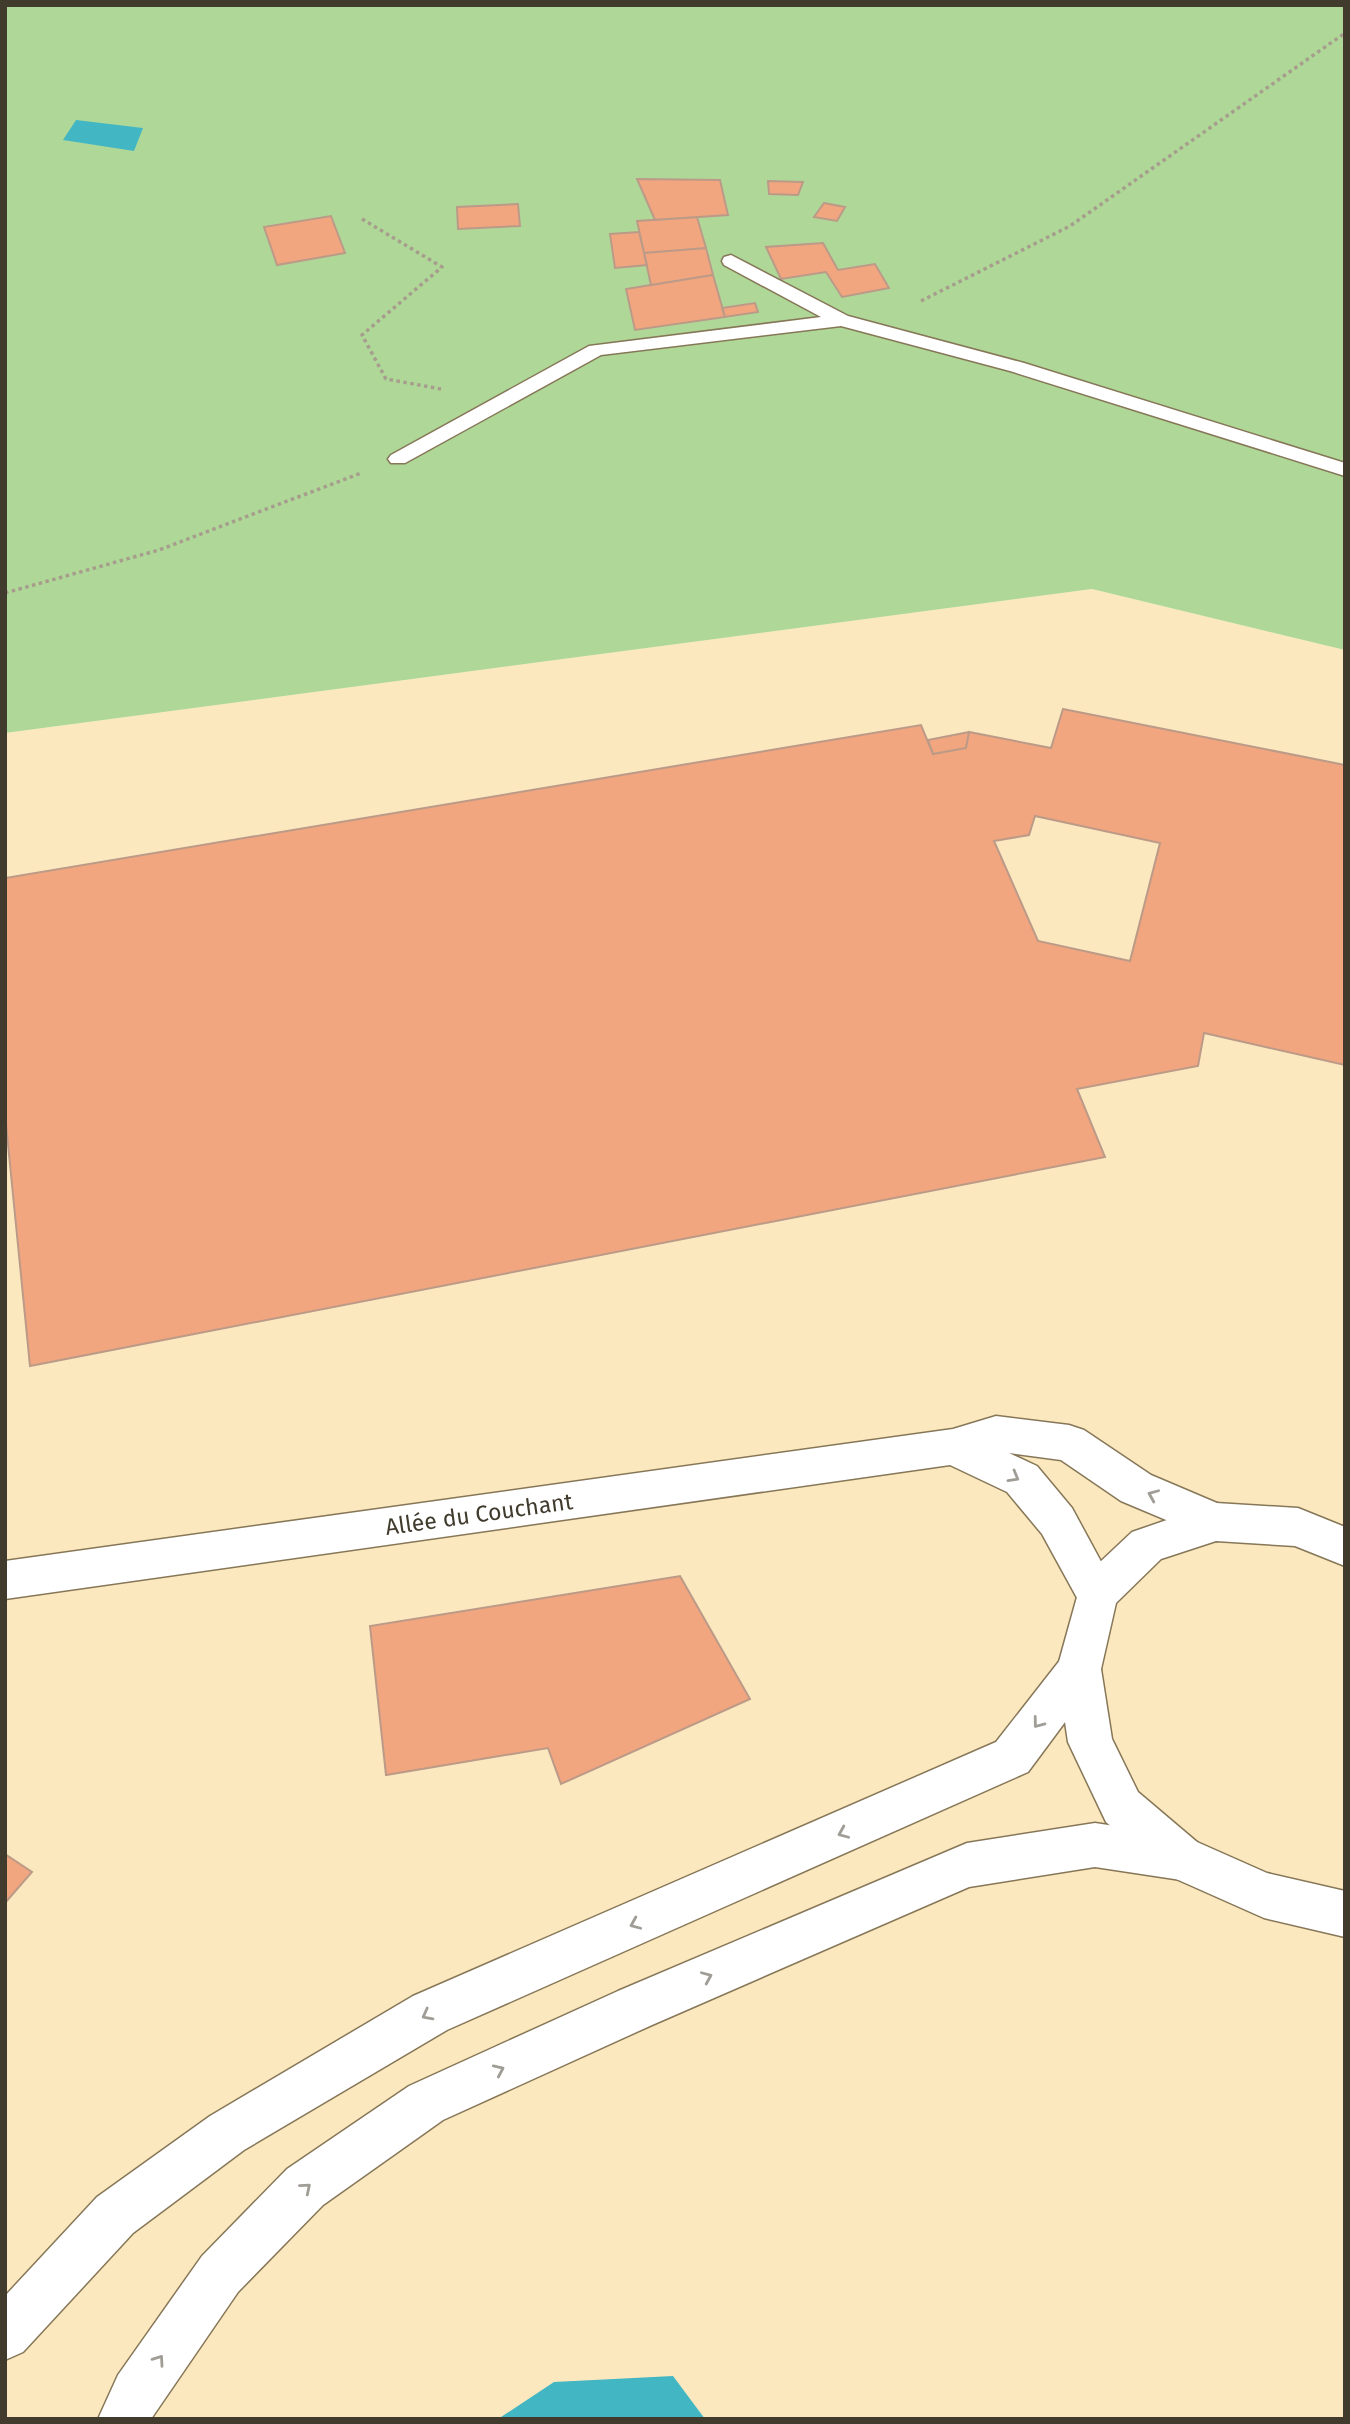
<svg xmlns="http://www.w3.org/2000/svg" width="1350" height="2424" font-family="'Fira Sans',sans-serif">
  <rect width="100%" height="100%" fill="#fdf3de"/>
  <path fill="#fce8be" d="M1092,589L1345,650V2419H5V733Z"/>
  <path fill="#afd898" d="M5,5H1345V650L1092,589L5,733Z"/>
  <path fill="#43b6c4" d="M76,120L143,128L134,151L63,140Z
    M673,2376L705,2419H498L554,2382Z"/>
  <path fill="#f1a67f" stroke="#bc9a88" stroke-width="2" fill-rule="evenodd" d="M637,179L720,180L728,215L655,220Z
    M768,181L803,182L798,195L769,194Z
    M824,203L845,207L837,221L814,217Z
    M518,204L520,226L458,229L457,207Z
    M331,216L345,253L277,265L264,227Z
    M697,217L706,248L644,253L637,221Z
    M639,232L647,265L615,268L610,234Z
    M823,243L838,270L875,264L889,288L842,297L826,272L781,279L766,247Z
    M706,248L713,275L651,285L644,253Z
    M713,275L725,317L635,330L626,289Z
    M755,303L758,312L725,317L722,308Z
    M1063,709L1345,765V1065L1204,1033L1198,1066L1077,1089L1105,1157L30,1366L5,1114V878L921,725L933,754L966,748L969,732L1051,748ZM1035,816L1160,843L1130,961L1038,941L994,841L1029,835Z
    M969,732L966,748L933,754L928,740Z
    M680,1576L750,1699L561,1784L548,1748L386,1775L370,1626Z
    M5,1854L32,1872L5,1903Z"/>
  <g fill="none" stroke-linecap="round" stroke-linejoin="round">
    <defs>
      <path id="lane" d="M731,255L848,316L1024,363L1345,463V476L1010,371L841,326L601,355L405,463H391L388,459L391,455L589,346L821,317L724,265L722,261L724,257Z"/>
      <path id="street" d="M996,1416L1069,1425L1084,1430L1151,1475L1231,1509L1237,1522L1231,1535L1216,1541L1121,1501L1061,1460L1009,1453L1037,1466L1072,1508L1118,1593L1112,1607L1097,1612L1082,1607L1042,1534L1007,1492L950,1465L5,1599V1561L953,1429Z"/>
      <path id="secondary" d="M1216,1503L1298,1508L1345,1527V1566L1295,1546L1216,1541L1161,1559L1116,1603L1101,1669L1112,1739L1138,1792L1197,1842L1267,1873L1345,1891V1937L1264,1918L1165,1874L1106,1822L1068,1742L1057,1669L1082,1579L1132,1532Z"/>
      <path id="highway" d="M1079,1649L1094,1655L1101,1669L1094,1683L1028,1772L447,2030L244,2150L133,2233L23,2352L5,2360V2296L97,2197L210,2116L413,1996L996,1742L1064,1655Z
        M1095,1823L1181,1836L1197,1842L1204,1858L1197,1874L1181,1880L1095,1867L969,1887L652,2025L443,2120L323,2205L238,2292L151,2419H98L118,2375L202,2256L287,2169L409,2086L618,1991L967,1843Z"/>
    </defs>
    <use href="#lane" stroke="#867758" stroke-width="3"/>
    <use href="#street" stroke="#867758" stroke-width="3"/>
    <use href="#secondary" stroke="#867758" stroke-width="3"/>
    <use href="#highway" stroke="#867758" stroke-width="3"/>
    <path stroke="#a69d8c" stroke-width="3.5" stroke-dasharray="3.5 3.5" stroke-linecap="butt" d="M362,219L442,267L362,335L386,379L441,389
      M921,301L1070,226L1345,33
      M5,593L159,550L361,473"/>
    <use href="#lane" fill="#fff" fill-rule="evenodd"/>
    <use href="#street" fill="#fff" fill-rule="evenodd"/>
    <use href="#secondary" fill="#fff" fill-rule="evenodd"/>
    <use href="#highway" fill="#fff" fill-rule="evenodd"/>
  </g>
  <defs><path id="oneway-chevron" d="M-2-3.5L2.5 0L-2 3.5" fill="none" stroke-width="1.6" stroke-linecap="round" stroke-linejoin="round" transform="scale(1.75)"/></defs>
  <g stroke="#a09d96">
    <use href="#oneway-chevron" transform="translate(1014 1477) rotate(30)"/>
    <use href="#oneway-chevron" transform="translate(1153 1495) rotate(-157)"/>
    <use href="#oneway-chevron" transform="translate(1038 1723) rotate(127)"/>
    <use href="#oneway-chevron" transform="translate(843 1833) rotate(157)"/>
    <use href="#oneway-chevron" transform="translate(635 1924) rotate(157)"/>
    <use href="#oneway-chevron" transform="translate(707 1977) rotate(-23)"/>
    <use href="#oneway-chevron" transform="translate(427 2015) rotate(152)"/>
    <use href="#oneway-chevron" transform="translate(499 2070) rotate(-24)"/>
    <use href="#oneway-chevron" transform="translate(306 2188) rotate(-40)"/>
    <use href="#oneway-chevron" transform="translate(159 2360) rotate(-55)"/>
  </g>
  <g text-anchor="middle" dominant-baseline="central" stroke-width="5" stroke-linejoin="round" paint-order="stroke">
    <g font-size="23" fill="#413b2d" stroke="#fff">
      <text transform="translate(479 1514) rotate(-8)">Allée du Couchant</text>
    </g>
  </g>
  <rect width="1350" height="2424" fill="none" stroke="#413b2d" stroke-width="14"/>
</svg>
